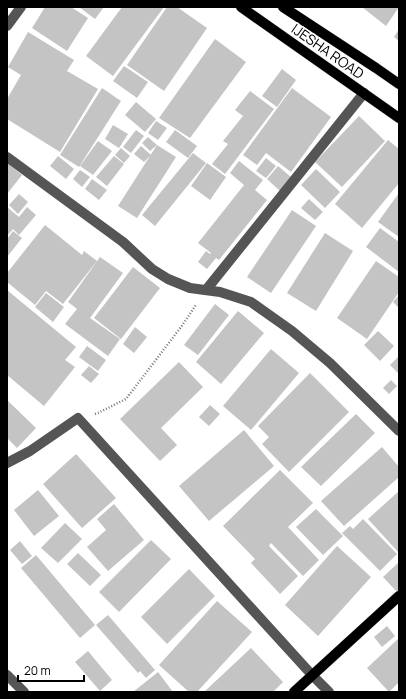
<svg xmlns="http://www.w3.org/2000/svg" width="406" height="699" font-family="Manrope,sans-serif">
  <rect width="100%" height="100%" fill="#fff"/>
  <path fill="#c4c4c4" d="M45,7H71L88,18L67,51L32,28Z
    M79,7H104L95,19Z
    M122,7H164L113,76L86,56Z
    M167,7H177L207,28L164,91L127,65Z
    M362,7H399L386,26Z
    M399,29V41L394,37Z
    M28,32L74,60L67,71L98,89L60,152L7,119V99L21,75L8,67Z
    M215,39L246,62L190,138L159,118Z
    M124,66L148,82L137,98L113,81Z
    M282,69L296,80L277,107L262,96Z
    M102,88L121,101L79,167L60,155Z
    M292,88L331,117L291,172L266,153L257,165L243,155Z
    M250,91L274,109L225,174L212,164L228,144L223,141L243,116L235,110Z
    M136,102L156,119L145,132L125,115Z
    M359,116L385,141L342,187L315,162Z
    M156,121L167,128L158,140L148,133Z
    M113,125L128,134L119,148L105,139Z
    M136,130L144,136L131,153L123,147Z
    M175,130L197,146L188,158L166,142Z
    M148,137L157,145L150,151L142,143Z
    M388,140L399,149V183L362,228L335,204Z
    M98,141L112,151L93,175L80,166Z
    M157,145L176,157L137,218L118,206Z
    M141,146L151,155L144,162L134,154Z
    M121,148L130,156L124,163L115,155Z
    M193,153L206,163L155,226L142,215Z
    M58,156L74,169L66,179L50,166Z
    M114,156L124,164L107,186L96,177Z
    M266,158L276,166L266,178L256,171Z
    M239,161L263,180L255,190L267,200L219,260L216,258L207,269L198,262L206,251L210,254L211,253L198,243L244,185L230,173Z
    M7,163L22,175L7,194Z
    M207,163L226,177L210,200L191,186Z
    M278,166L291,177L280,191L267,179Z
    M316,169L340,192L325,208L301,185Z
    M80,170L90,177L82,187L73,179Z
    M92,179L107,190L99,200L85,189Z
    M399,193V237L378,222Z
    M19,194L28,202L18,214L9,205Z
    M309,199L323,212L315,220L301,208Z
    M7,207L19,217L27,207L36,215L19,235L13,229L7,236Z
    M292,210L316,226L271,293L247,277Z
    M45,225L82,255L84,251L97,261L63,304L46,291L35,305L7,282V273Z
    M380,228L399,242V272L366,247Z
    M13,231L22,238L7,257V239Z
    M325,233L353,251L316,311L287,293Z
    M100,257L123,273L90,318L120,339L108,356L65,324L77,309L68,302Z
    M376,261L399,277V292L367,339L337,318Z
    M133,267L160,288L121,339L94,318Z
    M7,290L76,347L65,360L75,367L44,406L7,375Z
    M46,293L64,307L53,322L35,307Z
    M399,295V308L393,302Z
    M215,304L229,315L198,355L184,345Z
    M238,311L264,333L221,384L196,362Z
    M135,327L147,337L134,353L123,344Z
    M378,331L394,346L380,361L364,345Z
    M87,346L106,360L98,371L79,357Z
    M271,349L299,373L251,430L223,406Z
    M399,356V374L390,365Z
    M179,362L203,387L161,428L177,445L160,461L120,419Z
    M89,366L99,374L91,383L81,375Z
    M310,373L349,412L289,472L262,444L269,437L258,426Z
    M391,380L397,386L389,394L383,388Z
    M7,400L36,428L17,448L7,438Z
    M210,405L220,414L209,426L199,417Z
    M356,414L375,433L321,486L301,467Z
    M244,430L274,466L209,521L179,486Z
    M382,447L399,467V477L344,526L321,501Z
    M76,454L116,498L82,528L43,484Z
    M280,470L313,503L288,527L319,560L303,576L271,543L269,546L298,576L280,594L251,563L255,559L223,526Z
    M38,490L59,516L34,536L14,510Z
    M399,491V553L368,519Z
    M114,504L144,540L108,571L87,547L106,530L97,519Z
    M316,509L343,536L323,555L296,527Z
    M363,519L397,554L380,571L342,533L350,526L353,529Z
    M65,523L82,539L58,563L41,548Z
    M151,540L171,559L119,612L99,592Z
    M20,541L32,556L22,564L10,550Z
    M337,546L371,577L318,636L285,605Z
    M78,553L101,575L90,586L67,564Z
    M36,555L95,625L80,638L21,568Z
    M399,562V591L398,593L383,577Z
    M189,569L215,596L167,644L141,617Z
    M217,601L252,632L197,692H189L159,665Z
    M108,615L155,670L146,678L140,671L138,673L96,625Z
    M387,626L395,636L382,647L374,637Z
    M399,638V682L389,692L367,668Z
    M251,648L283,682L273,692H261L260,691V692H204Z
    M88,651L112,680L100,691L75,662Z
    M158,672L173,692H133Z"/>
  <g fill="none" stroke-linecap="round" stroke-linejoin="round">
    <defs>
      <path id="major" d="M241,7L399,118
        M283,7L376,68L399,84
        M294,692L399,596"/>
    </defs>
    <use href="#major" stroke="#dbdbdb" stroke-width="11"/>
    <path stroke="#777" stroke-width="2.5" stroke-dasharray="1 2" stroke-linecap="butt" d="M95,414L98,413L126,399L181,327L196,305"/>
    <path stroke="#555" stroke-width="10" d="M7,26L21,7
      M7,157L123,242L152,269L168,279L190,288L220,292L251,302L292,331L330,363L399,431
      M206,290L364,93
      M7,463L30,451L78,418L312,675L329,692
      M7,675L24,692"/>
    <use href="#major" stroke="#000" stroke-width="10"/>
  </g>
  <g text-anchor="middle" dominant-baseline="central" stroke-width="3" stroke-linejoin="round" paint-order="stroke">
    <g font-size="14" fill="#000" stroke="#fff">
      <text transform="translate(328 51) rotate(35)">IJESHA ROAD</text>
    </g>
  </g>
  <rect width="406" height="699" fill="none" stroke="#000000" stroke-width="16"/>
  <path d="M18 675v6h66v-6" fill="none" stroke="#000000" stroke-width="2"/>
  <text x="24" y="675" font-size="12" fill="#000000" stroke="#ffffff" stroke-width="3" paint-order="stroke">20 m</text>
</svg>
